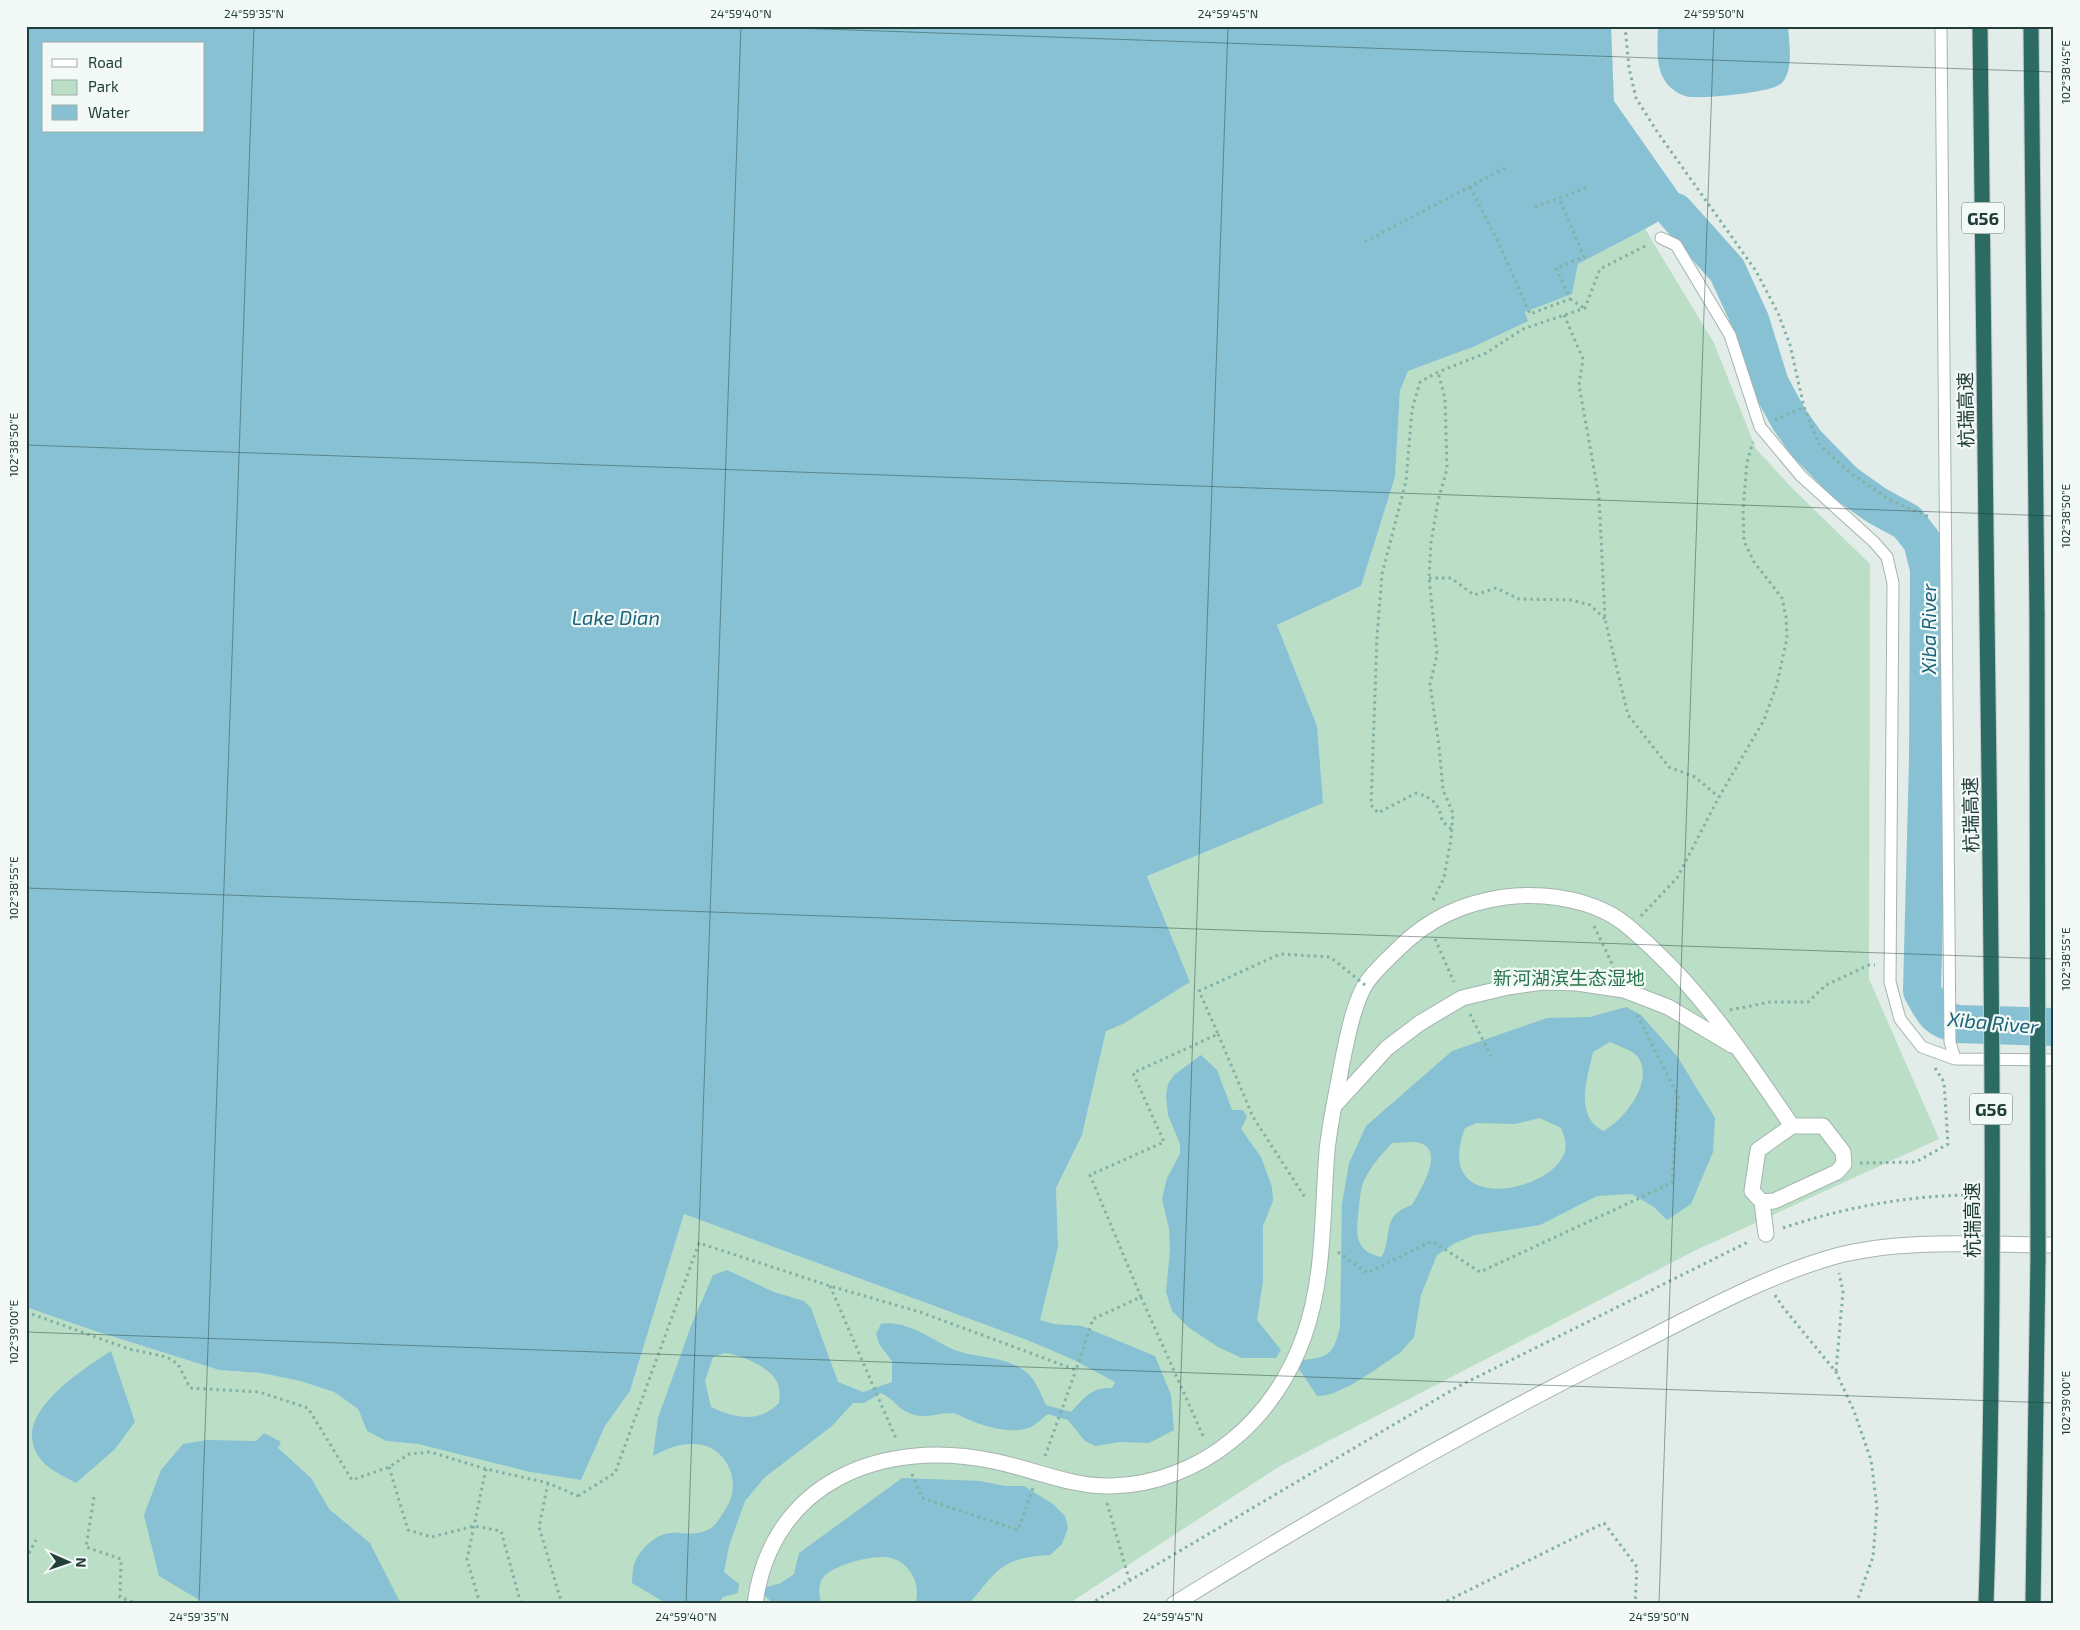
<svg xmlns="http://www.w3.org/2000/svg" width="2080" height="1630" font-family="'Exo 2','Noto Sans SC',sans-serif">
  <rect width="100%" height="100%" fill="#e2ece8"/>
  <path fill="#badec6" d="M1645,229L1714,343L1756,449L1791,487L1870,564L1869,979L1939,1139L1694,1251L1280,1466L1068,1604H26V1307L92,1330L219,1370L261,1373L300,1381L334,1392L358,1409L367,1431L386,1441L418,1444L530,1472L581,1480L605,1426L630,1391L684,1214L1027,1340L1058,1247L1056,1188L1082,1135L1106,1030L1125,1023L1190,982L1147,875L1317,726L1277,625L1361,586L1395,477L1400,391L1408,371L1473,347L1528,320L1525,312L1572,294L1578,264Z"/>
  <path fill="#88c1d3" fill-rule="evenodd" d="M26,26H1611L1614,101L1687,205L1645,229L1578,264L1572,294L1525,312L1528,321L1473,347L1408,371L1400,391L1395,477L1361,586L1277,625L1317,726L1323,803L1147,876L1190,982L1125,1023L1106,1031L1082,1135L1056,1188L1058,1247L1040,1320L1054,1324L1082,1326L1155,1356L1171,1395L1174,1430L1149,1443L1119,1442L1095,1446L1085,1441L1068,1420L1048,1414C1043,1417 1038,1423 1033,1426C1015,1435 990,1428 972,1421C966,1419 957,1413 951,1413C934,1413 927,1420 909,1413C899,1410 893,1398 881,1393L864,1403H853L832,1426L764,1478L745,1501L729,1546L724,1572L739,1584L738,1593L723,1597L718,1604H667L632,1583C633,1565 633,1562 644,1548C671,1519 686,1543 711,1528C717,1524 723,1513 727,1507C743,1480 725,1443 692,1444C677,1444 666,1449 653,1456L658,1418L691,1326L713,1275L727,1270L774,1292L804,1301L811,1308L838,1382L863,1392L892,1382V1361L879,1344L876,1334L881,1324C905,1319 931,1339 952,1349C976,1359 1005,1355 1026,1372C1035,1379 1041,1394 1046,1405L1071,1412C1084,1398 1091,1387 1112,1388L1115,1382L1072,1359L1027,1340L684,1214L630,1391L605,1426L581,1480L530,1472L418,1444L386,1441L367,1431L358,1409L334,1392L300,1381L261,1373L219,1370L92,1330L26,1307ZM44,44H204V131H44ZM725,1353C739,1354 769,1367 776,1380C780,1387 780,1395 779,1403C758,1424 735,1418 711,1407L705,1381L713,1357Z
    M1658,26H1788C1789,42 1794,70 1782,83C1772,93 1708,98 1692,97C1682,97 1669,89 1664,79C1655,65 1658,42 1658,26Z
    M1626,1007L1641,1015L1677,1056L1715,1118L1713,1152L1691,1204L1667,1220L1654,1207L1632,1194L1597,1196L1540,1225L1475,1235L1455,1243L1437,1255L1421,1295L1414,1337L1400,1353C1379,1366 1341,1397 1317,1396L1299,1369L1303,1360C1330,1357 1333,1354 1340,1327L1342,1204L1349,1163L1366,1126L1452,1051L1547,1018L1590,1017ZM1610,1042C1619,1046 1632,1050 1638,1057C1655,1081 1624,1121 1603,1131C1574,1115 1587,1080 1593,1052ZM1540,1118L1561,1128C1564,1136 1568,1145 1564,1154C1548,1194 1432,1215 1465,1128L1477,1123L1515,1124ZM1392,1143C1400,1143 1412,1141 1420,1143C1446,1151 1419,1192 1412,1205C1381,1215 1393,1233 1382,1257C1353,1251 1356,1232 1359,1208C1360,1199 1360,1189 1364,1181C1371,1166 1381,1155 1392,1143Z
    M1201,1055L1217,1070L1232,1110H1243L1247,1117L1241,1129L1261,1157L1272,1187L1273,1201L1263,1226V1281L1257,1320L1281,1350L1276,1358H1242L1218,1347L1188,1327L1172,1311L1166,1292L1170,1250L1169,1229L1162,1199L1167,1178L1180,1154V1144L1168,1115L1166,1095L1168,1084L1174,1075Z
    M111,1351L135,1422L115,1449L76,1483C66,1477 54,1472 46,1465C0,1421 79,1372 111,1351Z
    M264,1433L281,1442L278,1448L311,1478L329,1509L370,1543L401,1604H206L159,1576L144,1515L161,1470L183,1444L207,1440L256,1441Z
    M902,1478L980,1481L1005,1486H1024L1053,1504L1065,1516L1068,1528L1062,1544L1050,1555C1002,1558 999,1568 969,1604H915C918,1597 917,1588 915,1581C911,1570 903,1561 891,1558C876,1553 826,1566 821,1581C818,1589 819,1596 822,1604H774L763,1594L764,1588L781,1583L794,1574L799,1553Z"/>
  <g fill="none" stroke-linecap="round" stroke-linejoin="round">
    <path stroke="#88c1d3" stroke-width="38" d="M1675,212L1727,270L1750,320L1770,384L1789,419L1806,443L1845,483L1876,505L1907,522L1922,541L1929,569L1928,760L1922,991C1933,1010 1935,1020 1959,1024L2054,1027"/>
    <defs>
      <path id="service" d="M1941,26L1950,1042L1955,1059
        M1661,238L1676,245L1730,335L1760,427L1801,476L1874,542L1887,557L1893,583L1890,982L1900,1019L1922,1047L1955,1059L2054,1060"/>
      <path id="pedestrian" d="M1335,1105L1387,1048L1420,1023L1462,998L1508,987L1543,982L1577,983L1624,990L1668,1007L1732,1045
        M1792,1126H1823L1843,1152L1844,1164L1837,1172L1774,1201L1762,1202L1752,1191L1758,1150Z
        M1762,1202L1766,1234
        M755,1604C771,1481 883,1438 993,1461C1034,1469 1070,1487 1112,1486C1155,1485 1198,1468 1231,1441C1265,1414 1290,1376 1304,1336C1325,1277 1322,1212 1327,1151C1330,1121 1337,1092 1342,1063C1347,1039 1353,1006 1365,985C1373,972 1387,960 1398,949C1428,919 1462,903 1505,897C1539,893 1577,897 1608,913C1624,921 1638,935 1652,948C1708,1000 1749,1063 1792,1126"/>
      <path id="minor" d="M1174,1604C1323,1512 1475,1425 1632,1347C1697,1314 1765,1276 1836,1256C1903,1238 1984,1245 2054,1245"/>
      <path id="motorway" d="M1980,26L1987,615
        M2031,26L2037,615"/>
    </defs>
    <use href="#service" stroke="#a4b4b0" stroke-width="13"/>
    <use href="#pedestrian" stroke="#a4b4b0" stroke-width="17"/>
    <use href="#minor" stroke="#a4b4b0" stroke-width="17"/>
    <use href="#motorway" stroke="#c1c9c7" stroke-width="17"/>
    <path stroke="#81b1a5" stroke-width="3" stroke-dasharray="2.5 4" stroke-linecap="butt" d="M1625,26L1629,68L1636,98L1658,133L1756,271L1778,313L1790,345L1804,407L1819,444L1849,472L1890,500L1929,517
      M1470,187L1498,242L1530,314L1570,299L1556,268L1584,257L1559,198
      M1535,207L1586,188
      M1365,242L1505,168
      M1570,299L1584,308
      M1564,315L1583,359L1579,385L1599,497L1605,619L1628,715L1669,767L1695,777L1719,797
      M1775,420L1804,407
      M1429,578H1451L1474,595L1496,588L1519,599L1571,600L1590,605L1605,619
      M1451,829L1442,821C1440,805 1432,797 1416,793L1378,813L1371,805L1377,636L1382,574L1406,481L1412,410L1420,382L1438,372L1486,353L1523,329L1585,308L1600,269L1647,245
      M1433,900L1444,878L1451,839L1453,813L1443,790L1439,746L1430,684L1437,655L1429,578L1431,543L1438,501L1447,469L1445,398L1438,372
      M1641,916L1677,878L1719,797L1764,720L1777,684L1787,638L1786,617L1782,598L1754,562L1744,541L1743,510L1747,462L1753,442
      M1594,926L1616,972
      M1435,939L1454,982
      M1730,1010L1770,1002H1808L1826,985L1869,965H1875
      M1470,1014L1491,1056
      M1218,1034L1253,1117L1306,1199
      M1860,1163L1916,1162L1948,1144L1944,1082L1935,1068
      M1783,1228C1845,1207 1910,1195 1976,1195
      M1338,1252L1367,1273L1432,1241L1480,1272L1672,1183L1678,1096L1636,1013
      M830,1286L897,1441
      M1775,1295L1782,1306L1836,1372L1854,1411L1871,1460L1877,1507L1873,1557L1856,1604
      M1141,1297L1204,1438
      M26,1312L129,1349L167,1357L178,1364L190,1388L259,1392L308,1408L352,1480L389,1467L409,1454L430,1452L486,1469L548,1483L578,1496
      M1836,1371L1843,1291L1839,1273
      M1045,1456L1076,1370
      M389,1467L408,1530L432,1537L474,1526L501,1531L521,1604
      M912,1474L922,1498L1018,1530L1033,1488
      M548,1483L539,1527L562,1604
      M94,1497L86,1547L121,1559L120,1597L138,1604
      M1107,1503L1129,1579
      M26,1559L36,1540
      M480,1604L467,1559L486,1469
      M1090,1604L1459,1386L1750,1241
      M1441,1604L1604,1523L1637,1567L1635,1604"/>
    <use href="#service" stroke="#fff" stroke-width="11"/>
    <use href="#pedestrian" stroke="#fff" stroke-width="15"/>
    <use href="#minor" stroke="#fff" stroke-width="15"/>
    <use href="#motorway" stroke="#2c6b63" stroke-width="15"/>
    <defs>
      <path id="motorway-bridge" d="M1986,1604C1997,1275 1991,944 1987,615
        M2033,1604L2038,1258L2037,615"/>
    </defs>
    <use href="#motorway-bridge" stroke="#c1c9c7" stroke-width="17" stroke-linecap="butt"/>
    <path stroke="#81b1a5" stroke-width="3" stroke-dasharray="2.5 4" stroke-linecap="butt" d="M578,1496L615,1473L699,1243L830,1286L920,1312L1076,1370L1093,1319L1141,1297L1090,1175L1164,1142L1133,1073L1218,1034L1199,991L1280,954L1330,957L1365,985"/>
    <use href="#motorway-bridge" stroke="#2c6b63" stroke-width="15"/>
  </g>
  <path fill="none" stroke="#213e38" stroke-width="1" stroke-opacity="0.45" d="M737,26L2054,72M26,445L2054,516M26,888L2054,959M26,1332L2054,1403M199,1604L254,26M686,1604L741,26M1173,1604L1228,26M1659,1604L1714,26"/>
  <g text-anchor="middle" dominant-baseline="central" stroke-width="4.5" stroke-linejoin="round" paint-order="stroke">
    <g fill="#f2f9f6" stroke="#607671" stroke-width="1">
      <rect x="1962" y="202.5" width="42" height="31" rx="4"/>
      <rect x="1970" y="1093.5" width="42" height="31" rx="4"/>
    </g>
    <g font-size="18" font-weight="bold" fill="#213e38">
      <text x="1983" y="218">G56</text>
      <text x="1991" y="1109">G56</text>
    </g>
    <g font-size="19" fill="#213e38" stroke="#f2f9f6">
      <text transform="translate(1965 410) rotate(-91)">杭瑞高速</text>
      <text transform="translate(1970 815) rotate(-91)">杭瑞高速</text>
      <text transform="translate(1971 1220) rotate(-90)">杭瑞高速</text>
    </g>
    <g font-size="19" fill="#2a754d" stroke="#f2f9f6">
      <text x="1569" y="977">新河湖滨生态湿地</text>
    </g>
    <g font-size="20" font-style="italic" fill="#1a637b" stroke="#f2f9f6">
      <text x="616" y="617">Lake Dian</text>
      <text transform="translate(1928 629) rotate(-90)">Xiba River</text>
      <text transform="translate(1993 1022) rotate(5)">Xiba River</text>
    </g>
  </g>
  <rect width="2080" height="1630" fill="none" stroke="#f2f9f6" stroke-width="55"/>
  <rect x="42" y="42" width="162" height="90" fill="#f2f9f6" stroke="#9eaeaa"/>
  <rect x="52" y="59" width="25" height="8" fill="#ffffff" stroke="#9eaeaa"/>
  <text x="88" y="68" font-size="15" fill="#213e38">Road</text>
  <rect x="52" y="80" width="25" height="15" fill="#badec6" stroke="#9eaeaa"/>
  <text x="88" y="92" font-size="15" fill="#213e38">Park</text>
  <rect x="52" y="105" width="25" height="15" fill="#88c1d3" stroke="#9eaeaa"/>
  <text x="88" y="118" font-size="15" fill="#213e38">Water</text>
  <g transform="translate(68 1562) rotate(92)" stroke="#f2f9f6" stroke-width="4" paint-order="stroke">
  <path d="M0-4L9 19L0 12L-9 19Z" fill="#213e38"/>
  <text y="-8" font-size="14" font-weight="bold" text-anchor="middle" fill="#213e38">N</text>
  </g>
  <rect x="28" y="28" width="2024" height="1574" fill="none" stroke="#213e38" stroke-width="2"/>
  <g font-size="12" text-anchor="middle" fill="#213e38">
    <text x="254" y="18">24°59'35"N</text>
    <text x="741" y="18">24°59'40"N</text>
    <text x="1228" y="18">24°59'45"N</text>
    <text x="1714" y="18">24°59'50"N</text>
    <text transform="translate(2066 72) rotate(-90)" y="4">102°38'45"E</text>
    <text transform="translate(14 445) rotate(-90)" y="4">102°38'50"E</text>
    <text transform="translate(2066 516) rotate(-90)" y="4">102°38'50"E</text>
    <text transform="translate(14 888) rotate(-90)" y="4">102°38'55"E</text>
    <text transform="translate(2066 959) rotate(-90)" y="4">102°38'55"E</text>
    <text transform="translate(14 1332) rotate(-90)" y="4">102°39'00"E</text>
    <text transform="translate(2066 1403) rotate(-90)" y="4">102°39'00"E</text>
    <text x="199" y="1621">24°59'35"N</text>
    <text x="686" y="1621">24°59'40"N</text>
    <text x="1173" y="1621">24°59'45"N</text>
    <text x="1659" y="1621">24°59'50"N</text>
  </g>
</svg>
